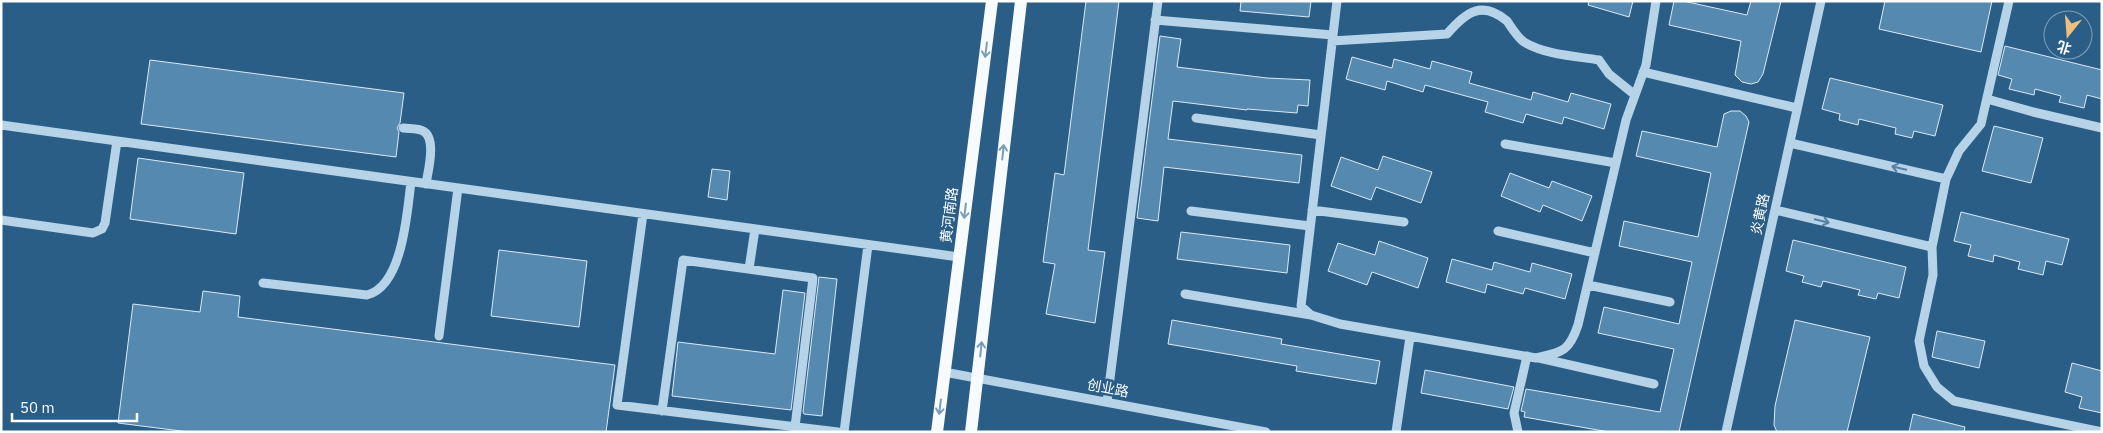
<svg xmlns="http://www.w3.org/2000/svg" width="2103" height="433" font-family="'IBM Plex Sans','Noto Sans SC',sans-serif">
  <rect width="100%" height="100%" fill="#2a5e87"/>
  <path fill="#5689b0" stroke="#daeaf6" d="M1086,1H1119L1088,250L1105,252L1095,323L1046,314L1055,264L1043,262L1055,173L1064,175Z
    M1241,1H1311L1309,17L1240,11Z
    M1589,1H1633L1629,17L1588,5Z
    M1674,1H1683L1747,15L1751,1H1781L1763,74L1758,82L1751,84L1742,82L1735,75L1741,41L1669,25Z
    M1885,1H1992L1981,52L1879,29Z
    M1160,36L1181,39L1177,67L1267,78L1310,80L1308,106L1298,105L1297,113L1247,109V110L1173,101L1168,139L1302,155L1299,183L1164,167L1158,221L1137,218Z
    M2005,46L2102,70V99L2087,95L2084,108L2059,102L2061,96L2035,89L2034,95L2009,89L2012,79L1998,75Z
    M1352,57L1392,68L1394,59L1430,69L1432,61L1472,72L1469,83L1531,100L1533,92L1568,102L1571,93L1611,104L1604,129L1564,117L1562,124L1526,114L1523,123L1485,112L1488,102L1425,85L1423,92L1387,81L1385,90L1346,79Z
    M150,60L404,93L400,123L397,128L399,132L396,157L141,124Z
    M1830,78L1943,105L1935,136L1914,131L1912,138L1895,134L1896,128L1859,119L1858,125L1839,120L1840,114L1822,109Z
    M1731,111H1740L1746,116L1749,122L1679,432H1609L1524,417L1525,412L1521,411L1526,389L1660,412L1674,349L1598,333L1604,307L1679,324L1692,262L1619,246L1624,221L1698,237L1711,173L1636,156L1642,131L1717,147L1724,114Z
    M1994,126L2043,138L2031,183L1982,171Z
    M1383,156L1432,172L1421,203L1376,187L1371,200L1331,186L1341,157L1378,170Z
    M138,158L244,173L236,234L130,219Z
    M712,169L730,171L727,200L708,197Z
    M1510,173L1549,188L1552,181L1592,196L1582,221L1543,205L1540,212L1501,196Z
    M1961,212L2069,239L2062,265L2046,261L2043,275L2018,269L2020,262L1994,255L1993,262L1968,256L1971,245L1954,241Z
    M1181,232L1290,245L1287,273L1177,259Z
    M1793,240L1906,267L1899,298L1878,293L1876,299L1858,295L1860,290L1823,281L1821,287L1802,282L1804,276L1786,271Z
    M1379,241L1428,258L1418,288L1372,272L1367,285L1328,271L1338,243L1375,255Z
    M499,250L587,261L579,327L491,316Z
    M1452,259L1492,270L1494,262L1530,272L1532,263L1572,274L1565,299L1525,288L1523,294L1487,284L1485,293L1446,282Z
    M819,277L837,279L822,416L804,414L803,412Z
    M783,290L805,293L791,410L672,396L678,342L775,354Z
    M203,291L240,296L238,317L615,365L606,432H189L118,423L133,304L200,312Z
    M1172,320L1282,339L1281,344L1380,361L1376,384L1296,371L1297,366L1168,344Z
    M1795,320L1870,337L1847,432H1777L1774,425L1775,406Z
    M1937,331L1985,341L1979,368L1932,357Z
    M2072,363L2102,371V413L2079,408L2082,397L2065,392Z
    M1425,370L1514,387L1508,409L1421,393Z
    M1913,414L1965,427L1964,432H1909Z"/>
  <g fill="none" stroke-linecap="round" stroke-linejoin="round">
    <path stroke="#b6d3e8" stroke-width="9" d="M1337,1L1301,306L1311,315L1340,324L1536,358C1562,352 1569,352 1578,325L1626,120L1646,65L1656,1
      M2009,1L1981,124L1959,151L1946,179L1932,247L1933,275L1919,341L1924,366L1937,387L1954,401L2102,432
      M1155,20L1333,35
      M1332,41L1447,34C1466,12 1482,0 1507,21C1512,28 1517,37 1524,42C1546,55 1575,56 1599,60L1609,74L1635,95
      M1643,72L1797,108
      M1987,99L2033,112L2102,128
      M1196,118L1321,135
      M1,125L959,257
      M403,128C409,129 418,128 423,131C437,138 428,171 426,184
      M1790,143L1946,179
      M1505,144L1616,163
      M1312,210L1404,222
      M1775,210L1932,247
      M1191,211L1310,226
      M643,214L617,405L838,432
      M1,220L93,233L102,229L105,223L117,141
      M1498,231L1595,253
      M749,269L755,229
      M263,283L367,295C403,286 407,212 411,182
      M1588,285L1670,302
      M1185,294L1311,315
      M439,336L458,188
      M1539,358L1654,384
      M944,372L1266,432
      M1107,402L1158,1
      M662,411L683,260L813,278L795,427
      M844,432L868,245
      M1396,432L1410,337
      M1518,432L1514,413L1527,356
      M1726,432L1821,1"/>
    <path stroke="#f8fbfe" stroke-width="12" d="M937,432L992,1
      M971,432L1021,1"/>
  </g>
  <defs><path id="oneway-shaft" d="M-6 0H5M1.5-3L5.5 0L1.5 3" fill="none" stroke-width="1.6" stroke-linecap="round" stroke-linejoin="round" transform="scale(1.25)"/></defs>
  <g stroke="#7c9db7">
    <use href="#oneway-shaft" transform="translate(986 50) rotate(97)"/>
    <use href="#oneway-shaft" transform="translate(1003 152) rotate(-84)"/>
    <use href="#oneway-shaft" transform="translate(965 211) rotate(97)"/>
    <use href="#oneway-shaft" transform="translate(981 349) rotate(-84)"/>
    <use href="#oneway-shaft" transform="translate(940 407) rotate(97)"/>
  </g>
  <g stroke="#5481a4">
    <use href="#oneway-shaft" transform="translate(1899 168) rotate(-167)"/>
    <use href="#oneway-shaft" transform="translate(1822 221) rotate(13)"/>
  </g>
  <g text-anchor="middle" dominant-baseline="central" stroke-width="5" stroke-linejoin="round" paint-order="stroke">
    <g font-size="14" fill="#fff" stroke="#2a5e87">
      <text transform="translate(1760 214) rotate(-78)">炎黄路</text>
      <text transform="translate(949 215) rotate(-83)">黄河南路</text>
      <text transform="translate(1108 388) rotate(11)">创业路</text>
    </g>
  </g>
  <rect width="2103" height="433" fill="none" stroke="#ffffff" stroke-width="5"/>
  <g transform="translate(2068 35) rotate(197)"><circle r="24" fill="#2a5e87" stroke="#7f9eb7"/>
  <path d="M0-4L9 19L0 12L-9 19Z" fill="#eec07e"/>
  <text y="-8" font-size="14" font-weight="bold" text-anchor="middle" fill="#ffffff">北</text>
  </g>
  <path d="M12 413v8h125v-8" fill="none" stroke="#ffffff" stroke-width="2.5"/>
  <text x="20" y="413" font-size="15" fill="#ffffff" stroke="#2a5e87" stroke-width="4" paint-order="stroke">50 m</text>
</svg>
